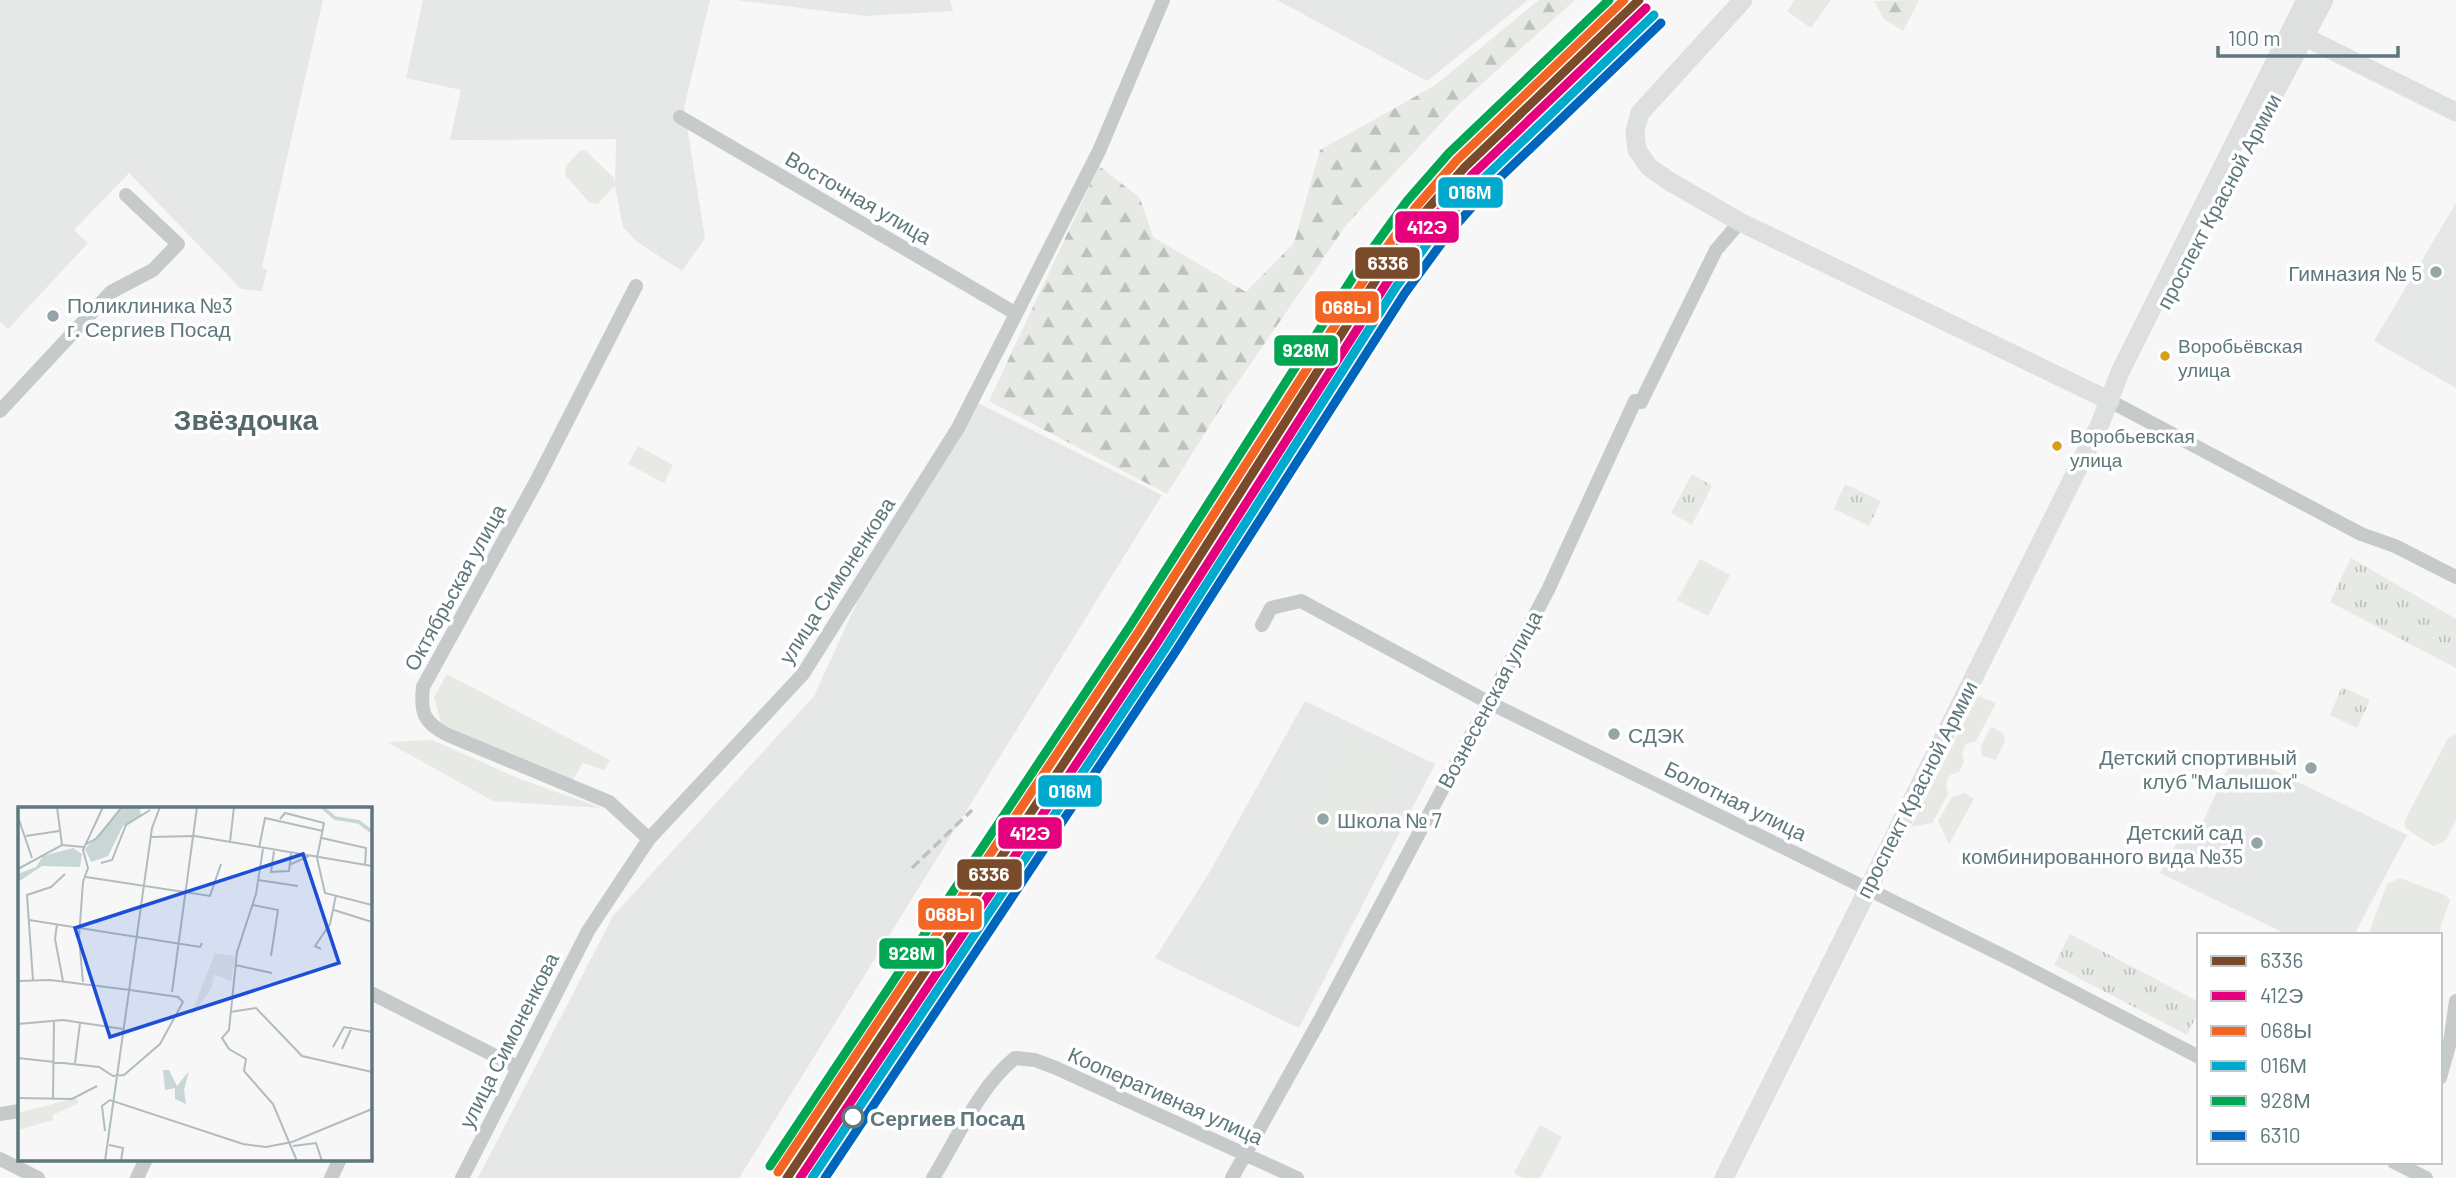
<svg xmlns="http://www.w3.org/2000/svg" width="2456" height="1178" font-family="Barlow,sans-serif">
  <defs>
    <pattern id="forest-firs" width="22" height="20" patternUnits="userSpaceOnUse" patternTransform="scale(1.75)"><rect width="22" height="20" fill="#e7e9e4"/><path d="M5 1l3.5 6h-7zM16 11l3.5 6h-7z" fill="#bec2be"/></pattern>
    <pattern id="park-tufts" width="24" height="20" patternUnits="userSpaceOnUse" patternTransform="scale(1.75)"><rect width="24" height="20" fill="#e7e9e4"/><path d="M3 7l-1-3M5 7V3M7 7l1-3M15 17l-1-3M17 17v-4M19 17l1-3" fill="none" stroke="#bec2be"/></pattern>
  </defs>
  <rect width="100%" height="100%" fill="#f7f7f7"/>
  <path fill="#e5e8e7" d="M0,0H323L262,267L267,270L262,291L241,289L129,173L74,230L88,243L8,329L0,322Z
    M423,0H710L684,108L705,238L682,271L637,242L623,227L615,186L616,139L450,140L461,90L406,78Z
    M736,0H950L953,11L866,16Z
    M1277,0H1528L1427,81Z
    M2456,203V388L2374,341Z
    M978,403L1162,495L739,1178H478L613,916L814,696L881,550Z
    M1305,701L1435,764L1299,1028L1155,958L1209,873Z
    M2236,752L2407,835L2354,935H2288L2160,873L2182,833L2196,836Z"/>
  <path fill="#e7e9e4" d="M1795,0H1831L1811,28L1787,11Z
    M581,150L586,151L614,178L615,186L597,204L589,202L565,175L566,166Z
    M638,446L673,465L664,483L628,464Z
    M1700,559L1730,575L1708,616L1677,600Z
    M447,674L610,760L604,770L583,763L572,781L486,746L441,723L434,697Z
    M1978,696L1996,703L1976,741L1966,744L1962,753L1964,762L1959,772L1950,775L1946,783L1948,794L1932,823L1911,827Z
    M1991,727L2003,733L2005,741L1996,760L1982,756L1981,746Z
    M2456,734V820L2445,841L2433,846L2405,828V820L2448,738Z
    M1349,738L1400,764L1355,853L1304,827Z
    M432,740L520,779L602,808L493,801L387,742Z
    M1965,793L1974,799L1949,844L1938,821L1952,797Z
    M2400,878L2445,895L2450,900L2438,935H2368L2387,884Z
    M1540,1125L1562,1137L1540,1178H1523L1514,1173Z"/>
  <path fill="url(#forest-firs)" d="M1539,0H1575L1456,107L1347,224L1227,398L1167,494L989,401L1099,166L1140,198L1153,237L1246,292L1294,243L1320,150L1434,86Z
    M1919,0L1903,31L1884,19L1874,1Z"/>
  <path fill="url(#park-tufts)" d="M1692,474L1712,486L1692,525L1671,513Z
    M1845,484L1881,501L1869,526L1834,509Z
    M2351,558L2456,619V668L2330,602Z
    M2342,687L2370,700L2357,728L2330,715Z
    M2070,934L2199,1002V1011L2187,1035L2054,965Z"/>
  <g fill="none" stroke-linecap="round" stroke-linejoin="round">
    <path stroke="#c7cacb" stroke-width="14" d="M680,117L1015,313
      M636,286L537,480L423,687C420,713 424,723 448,735L609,802L649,839
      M2110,401L2361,534L2395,546L2456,577
      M0,411L111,292L153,270L178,244L126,195
      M1262,625L1271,608L1301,601L1486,701L2016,962L2199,1057
      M369,992L517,1067
      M2440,1078L2450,1042L2456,1001
      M0,1114L19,1111
      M0,1159L38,1178
      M2394,1162L2426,1178
      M137,1178L146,1159
      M331,1178L340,1159
      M462,1178L588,931L649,839L803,674L958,428L1099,151L1163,0
      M933,1178C957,1139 979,1087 1015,1058L1035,1060L1056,1068L1297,1178
      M1232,1178L1321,1018L1548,590L1635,401L1641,402L1716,250L1740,222"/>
    <path stroke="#dedfdf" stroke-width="19" d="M1743,0L1640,113L1635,131L1637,150L1649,167L1669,181L1740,222L2110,401
      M2305,37L2456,112
      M2254,132L2324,0
      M1724,1178L2100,424L2120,372L2306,0"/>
    <path stroke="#bec1c1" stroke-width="3.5" stroke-dasharray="10 5" stroke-linecap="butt" d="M912,868L972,810"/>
    <defs>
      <path id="rail-1" d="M787,1178L1148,637L1379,275L1424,213L1465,167L1639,0"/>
      <path id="rail-2" d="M800,1178L1157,643L1388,281L1432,220L1473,174L1646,8"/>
      <path id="rail-3" d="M778,1172L1139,631L1371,269L1416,207L1457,160L1624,0"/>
      <path id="rail-4" d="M812,1178L1165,649L1396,287L1440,226L1480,182L1654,15"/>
      <path id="rail-5" d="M770,1166L1130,626L1362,263L1407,201L1449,153L1609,0"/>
      <path id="rail-6" d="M825,1178L1174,654L1405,293L1449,233L1488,189L1661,23"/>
    </defs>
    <use href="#rail-1" stroke="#fff" stroke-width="14"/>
    <use href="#rail-2" stroke="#fff" stroke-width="14"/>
    <use href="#rail-3" stroke="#fff" stroke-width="14"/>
    <use href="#rail-4" stroke="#fff" stroke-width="14"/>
    <use href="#rail-5" stroke="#fff" stroke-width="14"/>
    <use href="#rail-6" stroke="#fff" stroke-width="14"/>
    <use href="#rail-1" stroke="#7a4b2a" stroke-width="9"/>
    <use href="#rail-2" stroke="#e5007d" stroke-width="9"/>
    <use href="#rail-3" stroke="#f26522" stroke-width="9"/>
    <use href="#rail-4" stroke="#00a9ce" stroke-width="9"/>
    <use href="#rail-5" stroke="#00a651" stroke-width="9"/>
    <use href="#rail-6" stroke="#0065bd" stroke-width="9"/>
  </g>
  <g fill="#94a4a7" stroke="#fff" stroke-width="2.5">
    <circle cx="2436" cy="272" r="7"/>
    <circle cx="53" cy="316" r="7"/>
    <circle cx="1614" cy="734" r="7"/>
    <circle cx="2311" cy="768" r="7"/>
    <circle cx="1323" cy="819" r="7"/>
    <circle cx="2257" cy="843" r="7"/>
  </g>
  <g fill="#d89d19" stroke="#fff" stroke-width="2.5">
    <circle cx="2165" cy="356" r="6"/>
    <circle cx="2057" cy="446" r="6"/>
  </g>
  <circle fill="#fff" stroke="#5e787c" stroke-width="3.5" cx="853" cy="1117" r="10"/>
  <g text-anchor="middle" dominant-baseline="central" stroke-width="7" stroke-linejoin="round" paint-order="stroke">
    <g font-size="19" fill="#5e787c" stroke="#fff" text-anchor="start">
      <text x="2178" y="345">Воробьёвская<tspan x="2178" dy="24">улица</tspan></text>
      <text x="2070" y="435">Воробьевская<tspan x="2070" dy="24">улица</tspan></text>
    </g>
    <g font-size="21" fill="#5e787c" stroke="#fff">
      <text transform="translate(859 197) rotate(30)">Восточная улица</text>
      <text transform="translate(2218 201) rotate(-62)">проспект Красной Армии</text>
      <text transform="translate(836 580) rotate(-57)">улица Симоненкова</text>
      <text transform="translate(454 587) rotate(-61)">Октябрьская улица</text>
      <text transform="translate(1489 699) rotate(-62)">Вознесенская улица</text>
      <text transform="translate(1916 789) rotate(-63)">проспект Красной Армии</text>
      <text transform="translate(1736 800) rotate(26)">Болотная улица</text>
      <text transform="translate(508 1040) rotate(-63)">улица Симоненкова</text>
      <text transform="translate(1166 1095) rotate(24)">Кооперативная улица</text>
    </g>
    <g font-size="21" fill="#5e787c" stroke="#fff" text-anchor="end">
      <text x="2422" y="272">Гимназия № 5</text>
      <text x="67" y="304" text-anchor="start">Поликлиника №3<tspan x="67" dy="24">г. Сергиев Посад</tspan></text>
      <text x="1628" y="734" text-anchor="start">СДЭК</text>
      <text x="2297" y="756">Детский спортивный<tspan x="2297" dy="24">клуб "Малышок"</tspan></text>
      <text x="1337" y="819" text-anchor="start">Школа № 7</text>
      <text x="2243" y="831">Детский сад<tspan x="2243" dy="24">комбинированного вида №35</tspan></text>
    </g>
    <g font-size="21" font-weight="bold" fill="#5e787c" stroke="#fff" text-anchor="start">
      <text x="870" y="1117">Сергиев Посад</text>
    </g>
    <g font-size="28" font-weight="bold" fill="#55696d" stroke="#fff">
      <text x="246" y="419">Звёздочка</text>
    </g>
  </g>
  <g transform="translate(18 807)">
    <rect width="354" height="354" fill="#f7f7f7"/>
    <path d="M197,146L217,149L213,174L196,167L193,182L172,211Z" fill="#e7e9e4"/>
    <path d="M58,291L61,296L35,308V313L0,323V306Z" fill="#e7e9e4"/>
    <path d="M106,0H128L122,2L123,9L105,19L90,49L73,55L67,42ZM55,41L64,47L62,60L24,59L0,75V67L18,60L25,49ZM145,263H151L159,279L171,264L166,283L168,297L157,292V281L147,283Z" fill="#c8d6d5"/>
    <path fill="none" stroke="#c8d6d5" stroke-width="3.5" d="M304,0L317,11L341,15L354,25"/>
    <path fill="none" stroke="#b1bcbf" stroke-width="2" d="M39,0L44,38M0,10L14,51M262,12L267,6L306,16L299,51L307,86L354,98M8,29L41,24M133,30L177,29L354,59M304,31L348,41L347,58M212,35L216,0M67,38L79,31L104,0M241,41L247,11L305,24M245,42L238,87L219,145L211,223L204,231L211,242L228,252L226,264L255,297L279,354M256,44L253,65L271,64L273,46M83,56L94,53L108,18L132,3M271,58L291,49M0,62L44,38L66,40M68,70L192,89L203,57M240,73L280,79M235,98L260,103L253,149M316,103L354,115M11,113L182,140L184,136M39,117L37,132L45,174M303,142L297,139L312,117L318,88M217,158L254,166M15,173L9,88L33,80L47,67M0,174L32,173L112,183M65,175L61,130L65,75L70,61L65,43L85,0M154,185L179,0M212,205L238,201L284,249L354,265M0,217L45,213L105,222M315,240L326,220L354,225M324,242L334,220M0,251L81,260L95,269L106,268L142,237L165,195L160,190L112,183M57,256L62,216M0,291L54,292L79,279M35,291L36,214M87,324L84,299L92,293L225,337L248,340L274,335L354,302M91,338L105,341L103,354M275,339L298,336L304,354M87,354L134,21L142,0"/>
    <path fill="#1d4ed8" fill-opacity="0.15" stroke="#1d4ed8" stroke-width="3.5" d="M285,47L321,156L92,230L57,121Z"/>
    <rect width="354" height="354" fill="none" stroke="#5e787c" stroke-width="3.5"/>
  </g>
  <g stroke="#fff" stroke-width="2.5">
    <rect x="1437" y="176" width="67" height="33" rx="7" fill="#00a9ce"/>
    <rect x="1394" y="210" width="66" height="34" rx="7" fill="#e5007d"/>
    <rect x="1354" y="246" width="67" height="34" rx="7" fill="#7a4b2a"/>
    <rect x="1314" y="290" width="66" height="34" rx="7" fill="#f26522"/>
    <rect x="1273" y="334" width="66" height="33" rx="7" fill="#00a651"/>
    <rect x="1037" y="774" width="66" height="34" rx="7" fill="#00a9ce"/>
    <rect x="997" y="816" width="66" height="34" rx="7" fill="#e5007d"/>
    <rect x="956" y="858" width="67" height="33" rx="7" fill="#7a4b2a"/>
    <rect x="917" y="897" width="66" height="34" rx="7" fill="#f26522"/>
    <rect x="878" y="937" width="67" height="33" rx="7" fill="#00a651"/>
  </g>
  <g font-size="19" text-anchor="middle" font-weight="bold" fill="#fff">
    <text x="1470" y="199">016М</text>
    <text x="1427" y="234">412Э</text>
    <text x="1388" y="270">6336</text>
    <text x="1347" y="314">068Ы</text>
    <text x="1306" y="357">928М</text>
    <text x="1070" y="798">016М</text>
    <text x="1030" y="840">412Э</text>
    <text x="989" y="881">6336</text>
    <text x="950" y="921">068Ы</text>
    <text x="912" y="960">928М</text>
  </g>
  <rect x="2197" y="933" width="245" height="231" fill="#ffffff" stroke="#bfc9cb" stroke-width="2"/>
  <rect x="2211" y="956" width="35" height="10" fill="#7a4b2a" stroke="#bfc9cb" stroke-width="2"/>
  <text x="2260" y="968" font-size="21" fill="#5e787c">6336</text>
  <rect x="2211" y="991" width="35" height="10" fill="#e5007d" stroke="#bfc9cb" stroke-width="2"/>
  <text x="2260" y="1003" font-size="21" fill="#5e787c">412Э</text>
  <rect x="2211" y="1026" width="35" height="10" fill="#f26522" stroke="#bfc9cb" stroke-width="2"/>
  <text x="2260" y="1038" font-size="21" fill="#5e787c">068Ы</text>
  <rect x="2211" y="1061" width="35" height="10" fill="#00a9ce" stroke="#bfc9cb" stroke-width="2"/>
  <text x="2260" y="1073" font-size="21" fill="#5e787c">016М</text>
  <rect x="2211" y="1096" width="35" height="10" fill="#00a651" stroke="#bfc9cb" stroke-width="2"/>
  <text x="2260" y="1108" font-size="21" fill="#5e787c">928М</text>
  <rect x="2211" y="1131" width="35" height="10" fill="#0065bd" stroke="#bfc9cb" stroke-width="2"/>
  <text x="2260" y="1143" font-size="21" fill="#5e787c">6310</text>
  <path d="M2218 46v10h180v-10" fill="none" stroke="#5e787c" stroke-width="3.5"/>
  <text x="2228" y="46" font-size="21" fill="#5e787c" stroke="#ffffff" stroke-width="5" paint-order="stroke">100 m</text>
</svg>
